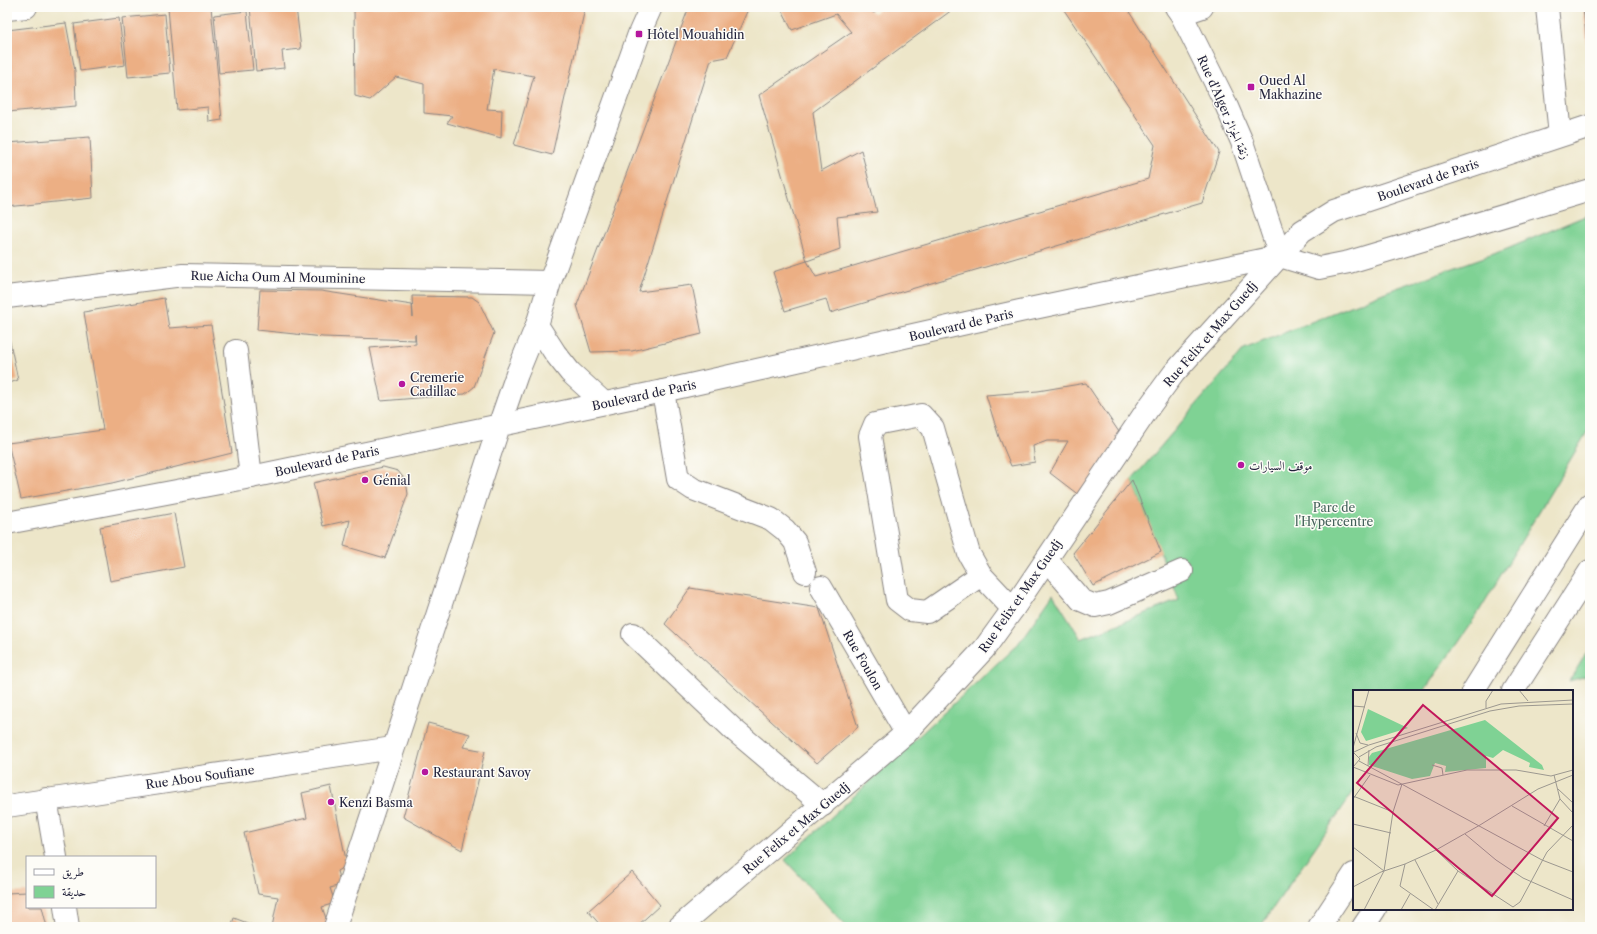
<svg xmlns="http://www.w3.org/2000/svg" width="1597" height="934" font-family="'Libre Caslon Text',Amiri,serif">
  <rect width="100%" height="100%" fill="#fdfcf7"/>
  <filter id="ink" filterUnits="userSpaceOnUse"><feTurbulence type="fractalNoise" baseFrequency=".025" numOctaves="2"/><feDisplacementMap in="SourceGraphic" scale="8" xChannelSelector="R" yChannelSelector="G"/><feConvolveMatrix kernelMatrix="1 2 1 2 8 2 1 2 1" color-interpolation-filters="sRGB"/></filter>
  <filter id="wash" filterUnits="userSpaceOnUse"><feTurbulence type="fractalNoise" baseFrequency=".012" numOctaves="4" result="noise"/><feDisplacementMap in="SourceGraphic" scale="16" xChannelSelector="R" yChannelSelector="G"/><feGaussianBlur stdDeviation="0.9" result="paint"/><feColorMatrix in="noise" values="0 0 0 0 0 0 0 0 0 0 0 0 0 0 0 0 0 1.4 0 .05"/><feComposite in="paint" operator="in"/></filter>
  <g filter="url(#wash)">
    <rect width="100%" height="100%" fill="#ede6c9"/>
    <path fill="#7fd294" stroke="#507a68" d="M1590,214V427L1478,613L1424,691H1354V791L1260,927H847L785,860L1018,644L1053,594L1081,639L1179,600L1132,480L1244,349L1388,291L1507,249Z
      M1590,648V675L1569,681Z"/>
    <g id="blocks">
      <path fill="#ecaf84" d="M181,7H211L222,120L209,122L208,107L177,110L168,8Z
        M250,7H296L301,49L282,51L284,68L256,71Z
        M354,7H579L584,13L552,155L514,145L534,76L494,69L487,109L502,110L501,138L447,123L452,116L424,113V84L396,77L370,100L355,96Z
        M689,7H749L727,57L711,60L639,292L692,285L702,334L632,351L591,352L577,305Z
        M780,7H866L874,13L881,7H956L813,112L821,171L861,150L877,212L837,217L840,249L807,261L759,95L851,32L836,14L792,30Z
        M1062,7H1126L1219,152L1202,203L830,313L826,299L785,311L773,272L807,261L816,277L1148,179L1155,145Z
        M1583,7H1590V63H1589Z
        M247,11L253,70L219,73L214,15Z
        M165,14L170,73L128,77L122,18Z
        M119,18L125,65L80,71L74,24Z
        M66,23L75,71L76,106L7,112V30Z
        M90,137L93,198L7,207V143Z
        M260,290L321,291L412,305L413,317L412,296L472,297L479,302L494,333L474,387L465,394L381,401L370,348L416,344L415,334V340L323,337L257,330Z
        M164,298L169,328L211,325L232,453L112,483L21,499L8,443L103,430L84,312Z
        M7,328L18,380L7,384Z
        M1086,383L1121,435L1080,496L1050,473L1068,441H1047L1033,446L1035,462L1011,466L999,437L986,395L1038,391Z
        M383,467L398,471L406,481L408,494L385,558L344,546L350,520L323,526L313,483Z
        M1132,480L1161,552L1093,586L1073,553Z
        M174,513L184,567L110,581L100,527Z
        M690,588L819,608L858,727L817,763L665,624Z
        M428,723L470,734L463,747L485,751L462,850L403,817Z
        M331,786L347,865L337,871L341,885L330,888L335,903L322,907L328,924L319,927H272L278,897L258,894L244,833L307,818L302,793Z
        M632,872L660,905L636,927H602L588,911Z
        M27,892V907H42L47,927H7V893Z
        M234,918L258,927H231Z"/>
    </g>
  </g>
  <g filter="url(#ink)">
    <use href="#blocks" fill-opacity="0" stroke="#888482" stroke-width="1"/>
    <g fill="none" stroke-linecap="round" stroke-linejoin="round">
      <defs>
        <path id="minor" d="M1176,7L1181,14L1224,100L1242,142L1280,256
          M1547,7L1560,135
          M7,9L26,7
          M1181,14L1202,7
          M7,297L183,275L550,282
          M236,351L251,477
          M663,391L678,479L693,489L771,519L785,530L795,542L805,572
          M499,426L517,374L537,325L550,282L639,34L651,7
          M1047,560L1081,600L1095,606L1109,603L1182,571
          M981,575L927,612L910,610L897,600L870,436L875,424L921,415L933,428L969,554L981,575L1013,609
          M821,587L906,733
          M633,634L734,730L823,805
          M46,799L56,857
          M7,806L393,748
          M65,907L68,927"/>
        <path id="major" d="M537,325L555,353L570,372L604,403
          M7,523L251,477L663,391L1020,311L1280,256L1319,268L1349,262L1590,190
          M1473,691L1590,504
          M1513,691L1590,571
          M335,927C389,760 446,593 499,426
          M679,927L906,733L984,649L1013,609L1149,407L1174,373L1302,231L1334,211L1590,126
          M1319,927L1354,874
          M1363,927L1375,909"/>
      </defs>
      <use href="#minor" stroke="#888482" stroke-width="24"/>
      <use href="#major" stroke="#888482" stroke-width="24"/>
      <use href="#minor" stroke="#fff" stroke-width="22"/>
      <use href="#major" stroke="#fff" stroke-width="22"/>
    </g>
  </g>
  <g fill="#b5179e" stroke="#fdfcf7" stroke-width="1.5">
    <rect x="635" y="30" width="8" height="8" rx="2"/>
    <rect x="1247" y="83" width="8" height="8" rx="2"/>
    <circle cx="402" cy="384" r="4"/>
    <circle cx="1241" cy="465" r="4"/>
    <circle cx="365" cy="480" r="4"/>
    <circle cx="425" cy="772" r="4"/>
    <circle cx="331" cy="802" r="4"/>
  </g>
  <g text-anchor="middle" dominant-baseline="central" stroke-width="3" stroke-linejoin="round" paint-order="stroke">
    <g font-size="12" fill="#22223b" stroke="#fdfcf7" text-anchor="start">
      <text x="647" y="34">Hôtel Mouahidin</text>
      <text x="1259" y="80">Oued Al<tspan x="1259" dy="14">Makhazine</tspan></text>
      <text x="410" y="377">Cremerie<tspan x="410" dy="14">Cadillac</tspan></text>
      <text x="1249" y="465">موقف السيارات</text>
      <text x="373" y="480">Génial</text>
      <text x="433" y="772">Restaurant Savoy</text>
      <text x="339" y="802">Kenzi Basma</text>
    </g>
    <g font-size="12" fill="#22223b" stroke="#fdfcf7">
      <text transform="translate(1224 107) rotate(66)">Rue d'Alger زنقة الجزائر</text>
      <text transform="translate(1428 180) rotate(-19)">Boulevard de Paris</text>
      <text transform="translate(278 277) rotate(1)">Rue Aicha Oum Al Mouminine</text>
      <text transform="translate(961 325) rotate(-13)">Boulevard de Paris</text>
      <text transform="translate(1210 334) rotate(-49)">Rue Felix et Max Guedj</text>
      <text transform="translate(644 395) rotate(-12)">Boulevard de Paris</text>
      <text transform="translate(327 461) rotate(-12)">Boulevard de Paris</text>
      <text transform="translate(1020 596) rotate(-55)">Rue Felix et Max Guedj</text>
      <text transform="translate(863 660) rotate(60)">Rue Foulon</text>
      <text transform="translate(200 777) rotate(-8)">Rue Abou Soufiane</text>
      <text transform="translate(796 828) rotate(-40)">Rue Felix et Max Guedj</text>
    </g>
    <g font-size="12" fill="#43605a" stroke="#fdfcf7">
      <text x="1334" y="507">Parc de<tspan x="1334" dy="14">l'Hypercentre</tspan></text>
    </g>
  </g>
  <g transform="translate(1353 690)">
    <rect width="220" height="220" fill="#ede6c9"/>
    <path d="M15,19L55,38L13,51L8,42ZM132,30L189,75L191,80L176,77L177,73L150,60L140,68L133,66V78L92,82L93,76L82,73L77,86L59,89L16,75V67L19,63Z" fill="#7fd294"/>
    <path fill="none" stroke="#9c9890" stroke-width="1" d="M166,0L175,11M0,16L12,17M133,18V11L140,0M3,43L7,53L15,55M0,58L16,0M0,62L7,69L0,77M1,62L16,55L148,14L220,10M6,67L23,57L137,21L166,16L220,14M6,71L189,170L220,182M79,75L89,78L90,85M15,76L16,60M0,77L45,95L114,80H163L198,86L220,80M201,85L207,109L220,123M205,99L220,113M0,106L40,122M0,109L17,85M159,116L220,151M0,134L38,143M127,135L185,99L220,85M191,136L207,109M112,144L143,170L170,188L220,210M0,157L31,181M83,160L105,181L160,217L167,212L194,162L220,135M62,170L85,214M52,174L47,196L81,220M0,197L28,182L52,174L83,160L127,135M11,220L31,181L40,122L49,94M48,220L57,204M82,220L105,181"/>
    <path fill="#c2185b" fill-opacity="0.15" stroke="#c2185b" stroke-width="2" d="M70,15L205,128L139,206L4,93Z"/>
    <rect width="220" height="220" fill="none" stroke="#22223b" stroke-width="2"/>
  </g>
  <rect width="1597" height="934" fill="none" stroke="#fdfcf7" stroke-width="24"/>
  <rect x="26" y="856" width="130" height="52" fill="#fdfcf7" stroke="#a5a5ac"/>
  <rect x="34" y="869" width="20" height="6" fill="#ffffff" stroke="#a5a5ac"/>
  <text x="62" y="876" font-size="12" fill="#22223b">طريق</text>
  <rect x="34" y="886" width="20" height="12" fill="#7fd294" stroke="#a5a5ac"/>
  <text x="62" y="896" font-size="12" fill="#22223b">حديقة</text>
</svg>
